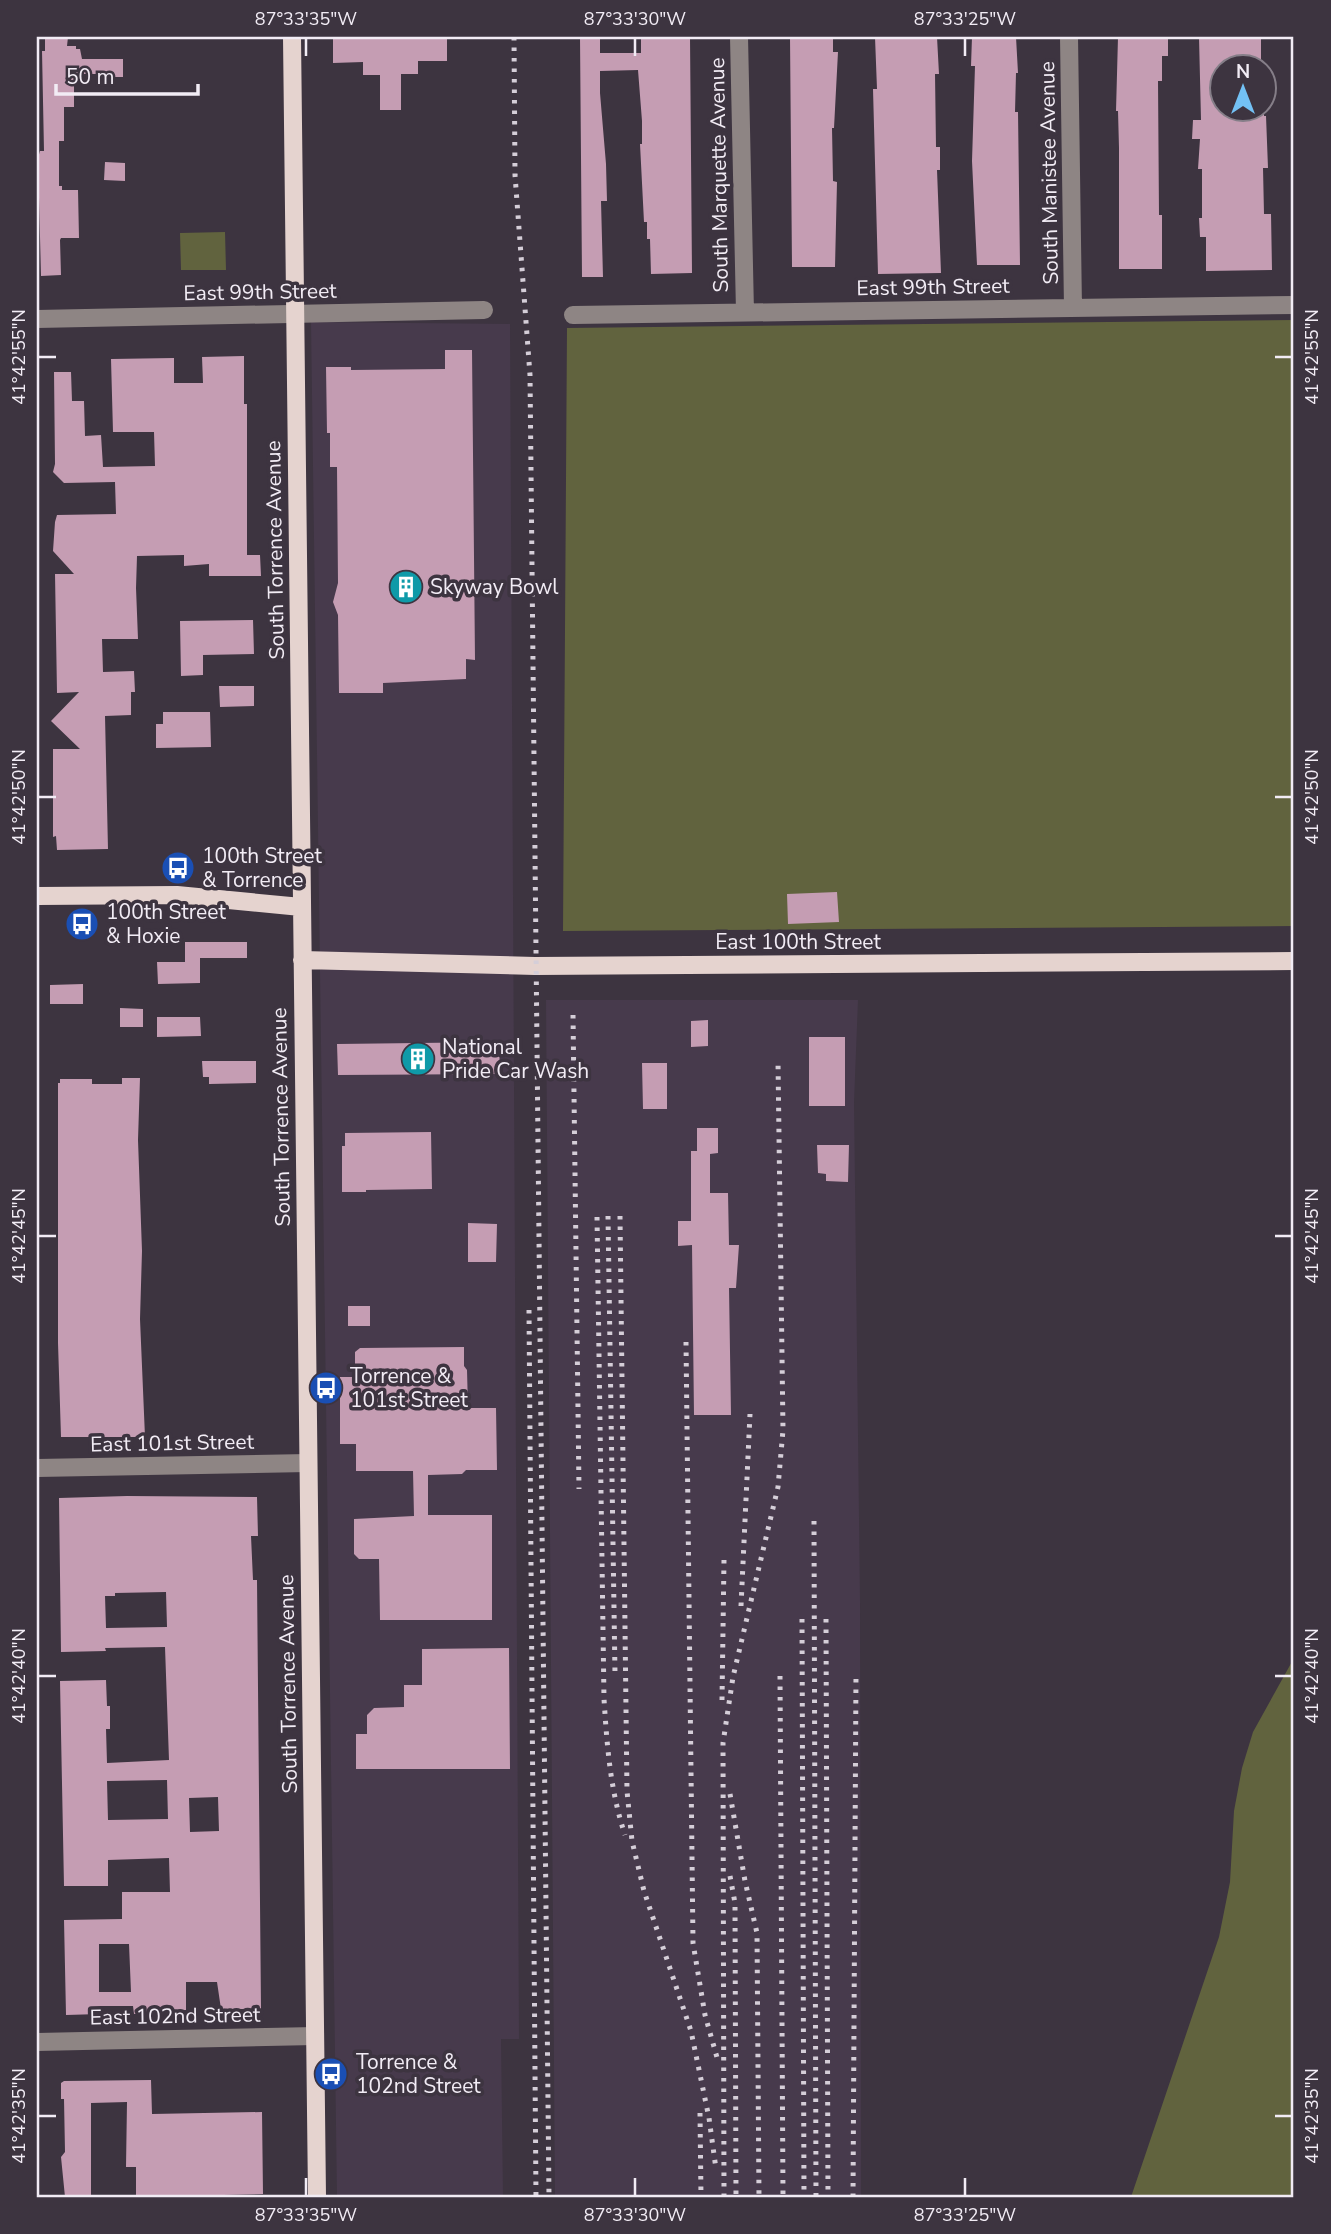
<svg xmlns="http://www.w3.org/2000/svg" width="1331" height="2234" font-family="'Nunito Sans',sans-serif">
  <rect width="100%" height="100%" fill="#3d3440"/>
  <path fill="#473a4c" d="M311,322L510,324L519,2039H501L503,2197H337Z
    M546,1000H858L854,1102L860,1601L861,2197H555Z"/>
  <path fill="#61633e" d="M225,232L226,270H181L180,233Z
    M1294,320V926L563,931L567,328Z
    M1294,1658V2197H1131L1219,1937L1230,1882L1234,1811L1242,1768L1253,1732Z"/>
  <path fill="#c59db3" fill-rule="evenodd" d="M45,37H68L67,46H76V49H80L82,59H123V77H104V74H74V107H64V141H59V186H62V190H78L79,238H61L60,240L61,275L41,276L38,158L40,151H44L42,51H45Z
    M333,37H447V61H418V74H401V110H380V75H363V62L333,63Z
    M580,37H600V53H641V37H690L692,273L651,274L650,239H647V222H644L640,144H642V121L638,70L600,71V93L606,164L607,201H601L603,277H582Z
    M790,37H833V52H838L834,128H832L833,181L837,182L835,267H792Z
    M875,37H937L939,74H935L936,147H940V170H937L941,273L878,274L873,89H877Z
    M972,37H1016L1018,73H1016L1015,112H1018L1020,265H977L972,161L975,66H971Z
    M1118,37H1168V56H1162V81H1158L1159,215H1162V269H1119V148L1118,111H1116Z
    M1199,37H1261V66H1220L1219,108H1264V116H1266L1268,168H1263L1264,214H1271L1272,270L1206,271V237H1200L1199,218H1202V169H1198L1200,139H1192L1193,120H1201Z
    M105,162L125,163V181L104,180Z
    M445,350H472L475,660L466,659V679L383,683V693H339L338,615L333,602L338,583L337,467H330V433H327L326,367H351V370L445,369Z
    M244,356V404H247V555H260L261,576H209V564L184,566V555L137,556L136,588L138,639H102L103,672L134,671L135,692H131V715L105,716L108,849L57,850L56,836L53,837V749H80L51,721L79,692L57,693L55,574H74L53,551L55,522L57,515L116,514L115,482L64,483L53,472L55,464L54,372H71L72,401H84L85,436L101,435L103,467L155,466L154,432H113L111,359L174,358V383H203L202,357Z
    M253,620L254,654L203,655V675L181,676L180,621Z
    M219,686H254V706L220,707Z
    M163,712H210L211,747L156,748V724H163Z
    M837,892L839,922L788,924L787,894Z
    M185,942H247V958H200V983L158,984L157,962H185Z
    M83,984V1004H50V985Z
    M120,1008L143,1009V1027H120Z
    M157,1017H200L201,1036L157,1037Z
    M708,1020V1046L691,1047V1021Z
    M809,1037H845V1106H809Z
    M499,1042L500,1074L338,1075L337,1044Z
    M202,1061H256V1083L209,1084V1077H203Z
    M642,1063H667V1109H643Z
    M122,1078H140L138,1140L142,1251L140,1319L145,1437H61L58,1343V1083H60V1079H92V1084H122Z
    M697,1128H718V1153L710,1154V1193H728L729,1245H739L736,1288H729L731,1415H694L692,1245L678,1246V1221H691V1151H697Z
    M431,1132L432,1189L366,1190V1192H342V1146H345V1133Z
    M817,1145H849L848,1182L826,1181V1174L818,1173Z
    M468,1223L497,1224L496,1262H468Z
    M348,1306H370V1326H348Z
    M464,1347V1366L467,1370L468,1408H496L497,1470H466L462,1474L428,1475V1515H492V1620H380L379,1559H359L354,1554V1519L414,1516L413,1471H356V1444H340V1377H355V1352L360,1348Z
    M127,1496L257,1497L258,1536H251L253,1580H257L261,2009H221L217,1982H186V2010L134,2014L133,2006H100V2014L66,2015L64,1920L122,1919V1892H170L169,1858L108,1860V1886H64L60,1681L106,1680L107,1706H110V1729H106L107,1763L169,1760L165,1647L105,1648L106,1651L61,1652L59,1498ZM166,1592L167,1627L106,1628L105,1596H115V1593ZM167,1780L168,1819L108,1820L107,1781ZM218,1797L219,1831L190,1832L189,1798ZM99,1944H129L131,1992H99Z
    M509,1648L510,1769H356V1734H367V1715L374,1708L404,1707V1685H422V1649Z
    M151,2080L152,2114L262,2112L263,2194L136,2197V2167H126L127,2102L91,2103V2197H65L61,2157L65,2152L64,2099H61V2083L64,2081Z"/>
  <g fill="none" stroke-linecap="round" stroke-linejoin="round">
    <path stroke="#8e8584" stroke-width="18" d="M739,37L745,312
      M1069,37L1073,308
      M573,315L1294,305
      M37,319L484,310
      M37,1468L308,1463
      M37,2042L315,2036"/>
    <path stroke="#e5d3cf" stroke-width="18" d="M292,37L317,2197
      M37,896L177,895L301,907
      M302,960L535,966L1294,961"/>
    <path stroke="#d5ced8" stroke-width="5" stroke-dasharray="3.5 7" stroke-linecap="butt" d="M514,37L515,175L530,375L549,2197
      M573,1015L579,1489
      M608,1216L615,1674
      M620,1216L627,1791L632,1841L644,1891L691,2031L709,2118L716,2169
      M597,1217L604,1699C607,1745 610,1790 625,1835
      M529,1310L536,2197
      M686,1342L693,1943L705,2015L718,2061
      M814,1521L816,2197
      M741,1606L750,1414
      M802,1619L804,2197
      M826,1619L828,2197
      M780,1676L783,2197
      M722,1700L724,1560
      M730,1794L745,1881L757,1933L759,2197
      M730,1876L735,1903L736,2197
      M700,2113L701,2197
      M724,2197L723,1743L733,1677L778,1487L783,1430L778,1062
      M853,2197L856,1674"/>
  </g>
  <path fill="none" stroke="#f2ecf5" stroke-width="2.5" d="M306,38V56M635,38V56M965,38V56M38,357H56M1275,357H1292M38,797H56M1275,797H1292M38,1236H56M1275,1236H1292M38,1676H56M1275,1676H1292M38,2116H56M1275,2116H1292M306,2178V2196M635,2178V2196M965,2178V2196"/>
  <defs>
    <symbol id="building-disc" viewBox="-11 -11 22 22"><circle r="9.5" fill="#0f9aa8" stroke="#3d3440"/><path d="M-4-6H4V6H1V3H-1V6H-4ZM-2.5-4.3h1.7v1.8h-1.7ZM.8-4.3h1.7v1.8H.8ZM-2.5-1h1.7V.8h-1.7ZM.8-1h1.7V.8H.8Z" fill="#fff"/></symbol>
    <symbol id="bus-disc" viewBox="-11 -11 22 22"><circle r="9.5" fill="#1a4fb4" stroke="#3d3440"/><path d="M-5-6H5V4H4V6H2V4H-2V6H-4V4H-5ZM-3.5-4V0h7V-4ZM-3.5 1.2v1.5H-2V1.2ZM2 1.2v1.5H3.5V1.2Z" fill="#fff"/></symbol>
  </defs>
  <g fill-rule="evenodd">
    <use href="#building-disc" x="387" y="568" width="38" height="38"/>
    <use href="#bus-disc" x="159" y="849" width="38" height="38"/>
    <use href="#bus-disc" x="63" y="905" width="38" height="38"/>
    <use href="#building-disc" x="399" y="1040" width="38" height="38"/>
    <use href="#bus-disc" x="307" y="1369" width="38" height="38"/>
    <use href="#bus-disc" x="312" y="2055" width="38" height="38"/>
  </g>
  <g text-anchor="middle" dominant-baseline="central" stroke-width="7" stroke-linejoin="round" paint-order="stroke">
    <g font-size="21" fill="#f2ecf5" stroke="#3d3440">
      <text transform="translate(1049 173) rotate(-91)">South Manistee Avenue</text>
      <text transform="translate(719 175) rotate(-91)">South Marquette Avenue</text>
      <text transform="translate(933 287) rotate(-1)">East 99th Street</text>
      <text transform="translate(260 292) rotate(-1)">East 99th Street</text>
      <text transform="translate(275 550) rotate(-91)">South Torrence Avenue</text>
      <text x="798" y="942">East 100th Street</text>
      <text transform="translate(281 1117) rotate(-91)">South Torrence Avenue</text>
      <text transform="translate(172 1443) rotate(-1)">East 101st Street</text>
      <text transform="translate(288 1684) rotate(-91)">South Torrence Avenue</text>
      <text transform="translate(175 2016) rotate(-1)">East 102nd Street</text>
    </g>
    <g font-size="21" fill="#f2ecf5" stroke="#3d3440" text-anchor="start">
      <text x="430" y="587">Skyway Bowl</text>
      <text x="202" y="856">100th Street<tspan x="202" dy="24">&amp; Torrence</tspan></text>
      <text x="106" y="912">100th Street<tspan x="106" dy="24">&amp; Hoxie</tspan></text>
      <text x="442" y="1047">National<tspan x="442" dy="24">Pride Car Wash</tspan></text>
      <text x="350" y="1376">Torrence &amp;<tspan x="350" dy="24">101st Street</tspan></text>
      <text x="356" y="2062">Torrence &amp;<tspan x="356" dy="24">102nd Street</tspan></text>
    </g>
  </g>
  <rect width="1331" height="2234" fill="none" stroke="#3d3440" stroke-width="77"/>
  <g transform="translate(1243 88)"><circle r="33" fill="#3d3440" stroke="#857e88" stroke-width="2"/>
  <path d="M0-5L12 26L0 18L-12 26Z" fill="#73c1f5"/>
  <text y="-10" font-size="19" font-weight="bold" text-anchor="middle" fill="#f2ecf5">N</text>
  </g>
  <path d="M56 84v10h142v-10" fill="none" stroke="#f2ecf5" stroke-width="3.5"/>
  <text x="66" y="84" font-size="21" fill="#f2ecf5" stroke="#3d3440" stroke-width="5" paint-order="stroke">50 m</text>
  <rect x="38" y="38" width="1254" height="2158" fill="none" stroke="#f2ecf5" stroke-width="2.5"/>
  <g font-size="18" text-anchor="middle" fill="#f2ecf5">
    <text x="306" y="25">87°33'35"W</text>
    <text x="635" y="25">87°33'30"W</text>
    <text x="965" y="25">87°33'25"W</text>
    <text transform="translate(19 357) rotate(-90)" y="6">41°42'55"N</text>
    <text transform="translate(1312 357) rotate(-90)" y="6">41°42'55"N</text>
    <text transform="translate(19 797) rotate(-90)" y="6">41°42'50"N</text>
    <text transform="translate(1312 797) rotate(-90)" y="6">41°42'50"N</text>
    <text transform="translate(19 1236) rotate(-90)" y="6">41°42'45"N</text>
    <text transform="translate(1312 1236) rotate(-90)" y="6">41°42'45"N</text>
    <text transform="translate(19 1676) rotate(-90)" y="6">41°42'40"N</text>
    <text transform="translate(1312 1676) rotate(-90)" y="6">41°42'40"N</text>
    <text transform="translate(19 2116) rotate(-90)" y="6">41°42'35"N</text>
    <text transform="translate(1312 2116) rotate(-90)" y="6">41°42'35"N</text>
    <text x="306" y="2221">87°33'35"W</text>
    <text x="635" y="2221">87°33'30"W</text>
    <text x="965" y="2221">87°33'25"W</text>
  </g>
</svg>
